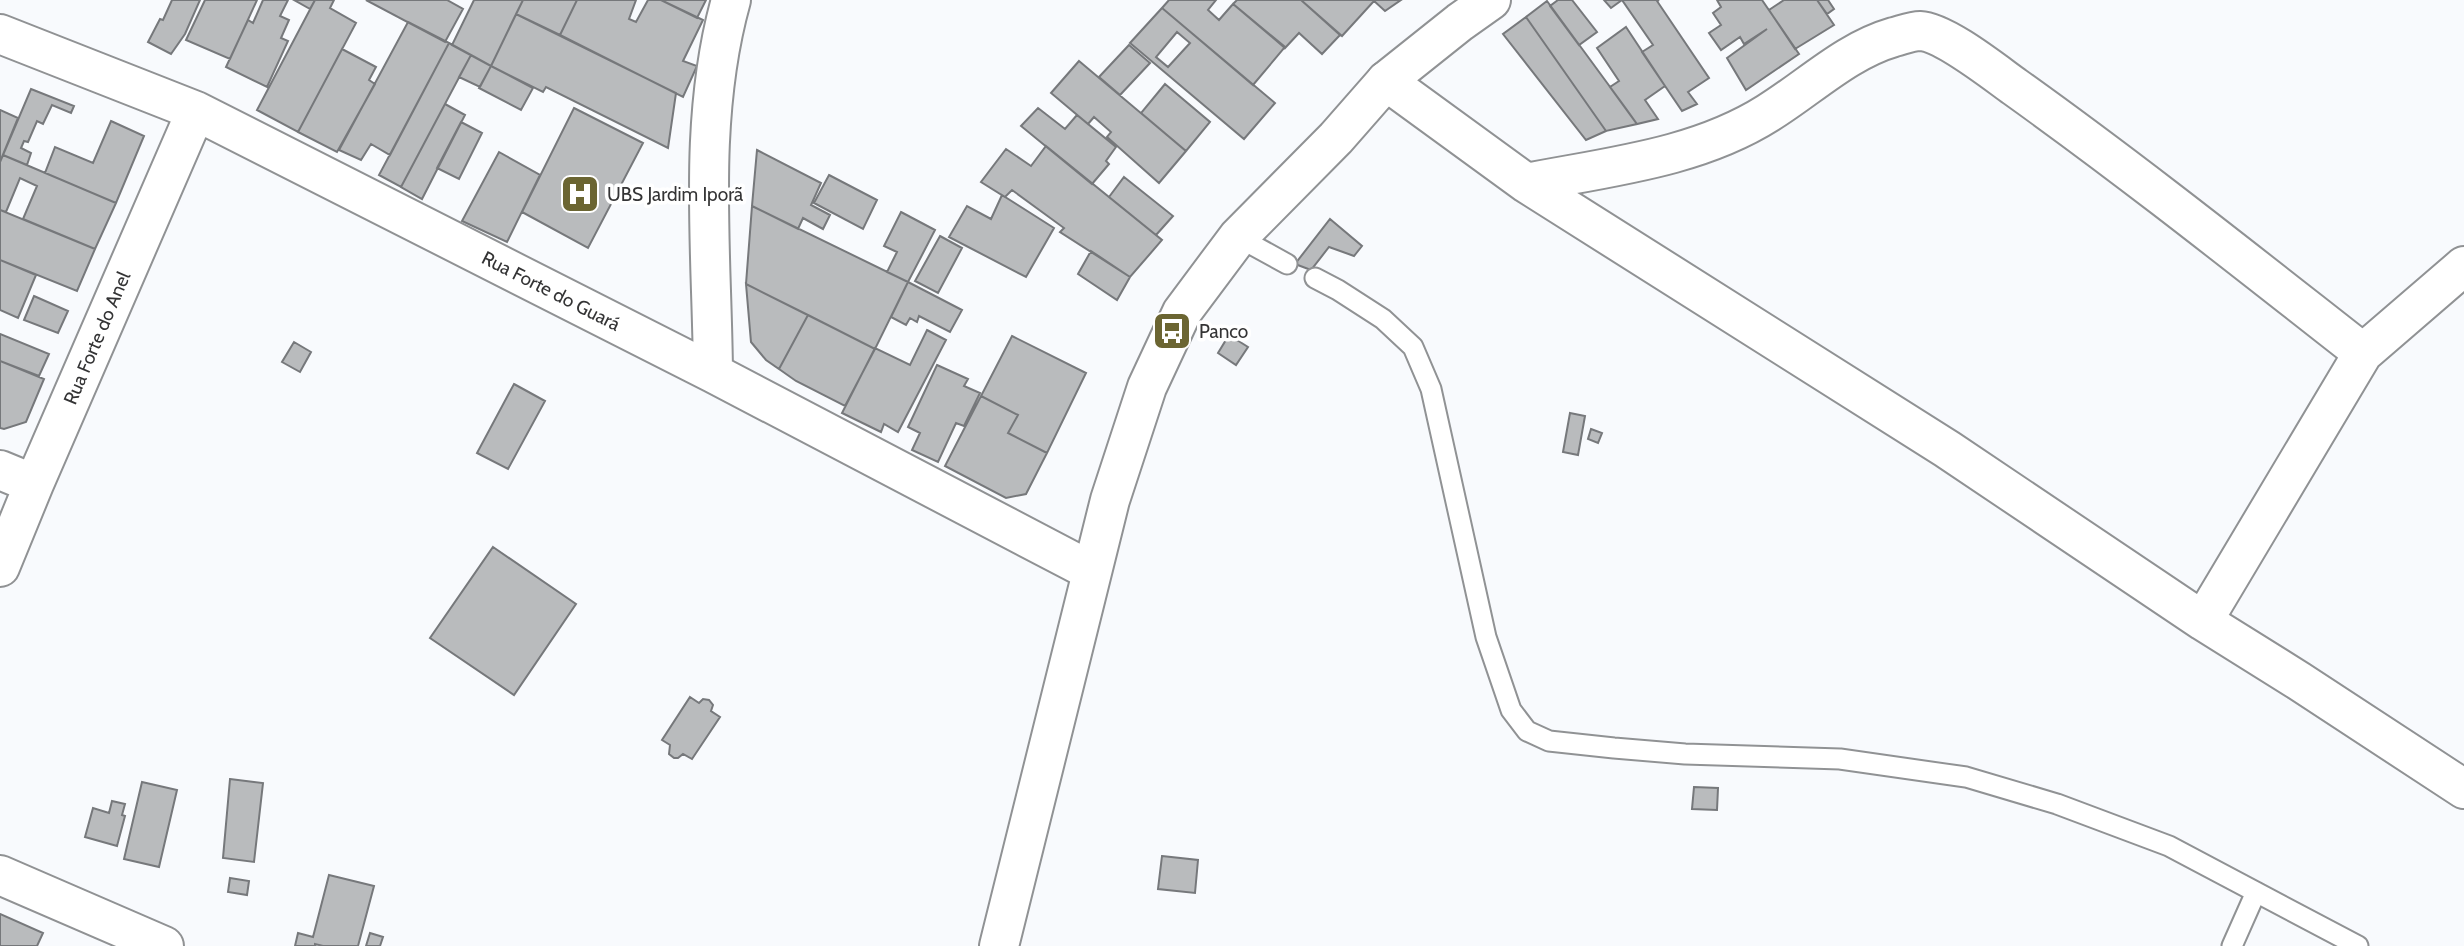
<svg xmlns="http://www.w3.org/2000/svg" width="2464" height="946" font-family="Cabin,sans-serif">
  <rect width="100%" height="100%" fill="#f8fafd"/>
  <path fill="#b9bbbd" stroke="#76787b" stroke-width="2" fill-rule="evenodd" d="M172,0H200L185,34L171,54L148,42L160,19L163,20Z
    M205,0H257L230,59L186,40Z
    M263,0H288L280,16L289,20L281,38L288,41L267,87L226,67L248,20L253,23Z
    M294,0H315L310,9Z
    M315,0H334L330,8L356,23L298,132L257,110Z
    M366,0H447L463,9L445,42Z
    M474,0H523L491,66L452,45Z
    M523,0H577L560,35L516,14Z
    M577,0H636L629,19L636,22L648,0H661L703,20L683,61L697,66L683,97L560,35Z
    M661,0H706L697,18Z
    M1169,0H1216L1208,10L1219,20L1233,4L1285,47L1253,85L1162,8Z
    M1237,0H1301L1340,35L1322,54L1299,33L1285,48L1233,4Z
    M1301,0H1373L1374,1L1342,36Z
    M1373,0H1401L1385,11Z
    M1558,0H1572L1597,32L1579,45L1550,6Z
    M1604,0H1622L1611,8Z
    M1622,0H1659L1657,1L1709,78L1688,92L1697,104L1682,111L1642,52L1653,45Z
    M1717,0H1762L1799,54L1746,90L1727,58L1767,29L1744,44L1740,37L1721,50L1709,33L1721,25L1713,13L1721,7Z
    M1784,0H1817L1834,25L1795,49L1769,10Z
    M1817,0H1828L1834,9L1827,14Z
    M1547,1L1627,110L1637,124L1606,131L1526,17Z
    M1162,8L1275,103L1244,139L1130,43ZM1177,32L1190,43L1168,67L1156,57Z
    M516,14L676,93L668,148L546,87L543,92L491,66Z
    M1526,17L1606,131L1586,140L1503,34Z
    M408,22L449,43L390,155L371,144L361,160L339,150Z
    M1626,27L1665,86L1645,100L1658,119L1637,124L1610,87L1619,81L1597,48Z
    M449,43L471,55L401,187L379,175Z
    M1129,45L1150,63L1120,95L1099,77Z
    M342,49L376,67L369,80L375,84L337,152L298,132Z
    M471,55L491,66L480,87L459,77Z
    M1079,61L1186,151L1159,183L1107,137L1111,132L1094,117L1088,124L1051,93Z
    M491,66L533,88L521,110L479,88Z
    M1165,84L1210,122L1186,151L1141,113Z
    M31,89L74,106L71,113L52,105L43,124L37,121L28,142L24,141L21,148L31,153L27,165L3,155Z
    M445,104L465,115L422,199L401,187Z
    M574,108L643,143L588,248L522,212Z
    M1038,108L1065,129L1077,115L1116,147L1106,161L1109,164L1092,184L1021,126Z
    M0,110L18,118L0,162Z
    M111,121L144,136L116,203L45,173L55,147L93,163Z
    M461,122L482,133L459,179L437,168Z
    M1046,146L1162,240L1130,277L1060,232L1064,228L1012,190L1005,197L981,182L1006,149L1031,166Z
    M757,150L821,183L811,205L830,215L823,229L803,218L798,229L752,206Z
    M499,152L540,175L507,242L462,221Z
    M3,155L116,203L95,249L23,219L37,186L20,178L6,212L0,210V162Z
    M829,175L877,200L863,229L814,203Z
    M1124,177L1173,216L1156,235L1109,197Z
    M1002,195L1054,228L1026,277L949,237L967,206L991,219Z
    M752,206L908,282L875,349L746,284Z
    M0,210L95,249L77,291L0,260Z
    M901,212L935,230L908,282L887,272L897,252L884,246Z
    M1330,219L1362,246L1354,256L1329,247L1311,270L1295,264Z
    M940,236L962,248L938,293L915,281Z
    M1091,251L1130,277L1117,300L1078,274Z
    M0,260L36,275L18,318L0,310Z
    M908,282L962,310L950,332L919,316L917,322L910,318L906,325L891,317Z
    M746,284L808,315L779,369L766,360L751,342Z
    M34,296L68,311L58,333L24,320Z
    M808,315L875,349L845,406L796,381L779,369Z
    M927,330L946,340L898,432L884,424L881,432L842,413L875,348L910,365Z
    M0,334L49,354L39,376L0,361Z
    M1229,335L1248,347L1236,365L1218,353Z
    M1012,336L1086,373L1047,453L1008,433L1018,415L981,396Z
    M294,342L311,352L300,372L282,362Z
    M0,361L44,379L26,422L4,429L0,428Z
    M937,365L968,379L964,386L980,393L964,426L956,423L938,462L912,450L920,433L908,427Z
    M514,384L545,401L508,469L477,453Z
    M981,396L1018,415L1008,433L1047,453L1026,494L1006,498L945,466Z
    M1570,413L1585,416L1578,455L1563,452Z
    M1591,429L1602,433L1598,443L1588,439Z
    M493,547L576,604L514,695L430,638Z
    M690,697L699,703L703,699L709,700L713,705L711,711L720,717L692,759L683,754L678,758H674L669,754L670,745L662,740Z
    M230,779L263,783L254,862L223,858Z
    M142,782L177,790L159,867L124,859Z
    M1694,787L1718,788L1717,810L1692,809Z
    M112,801L125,804L122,815L125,816L117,846L85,837L93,808L109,813Z
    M1162,856L1198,860L1195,893L1158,889Z
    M329,875L374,886L358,946H323L315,944V946H295L298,933L313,937Z
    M230,878L249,881L247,895L228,892Z
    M0,914L43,933L37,946H0Z
    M370,933L383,937L380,946H366Z"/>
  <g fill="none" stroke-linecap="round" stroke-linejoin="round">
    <defs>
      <path id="service" d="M1238,237L1287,264
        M1315,278L1338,290L1383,319L1413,347L1431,389L1486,637L1511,710L1527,731L1549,741L1614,748L1685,754L1840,759L1966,777L2057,804L2169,846L2358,946
        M2232,946L2256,892"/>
      <path id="minor" d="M0,34L196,111L713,373L1091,571
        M1386,81L1526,183L1947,449L2203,621L2299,681L2464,789
        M1526,183C1608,167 1697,158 1768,113C1810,87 1846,51 1894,37C1902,35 1912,31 1920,31C1944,32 1994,72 2015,87C2134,172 2248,263 2363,353
        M713,373C712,249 697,121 731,0
        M0,470L34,484
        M0,567L34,484L196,111
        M2203,621L2363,353L2464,266
        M0,875L164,946"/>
      <path id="secondary" d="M999,946L1110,500L1147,387L1182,312L1238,237L1336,138L1386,81L1460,22L1491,0"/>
    </defs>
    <use href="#service" stroke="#909294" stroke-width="23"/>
    <use href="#minor" stroke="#909294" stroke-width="42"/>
    <use href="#secondary" stroke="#909294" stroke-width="42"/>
    <use href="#service" stroke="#fff" stroke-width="19"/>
    <use href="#minor" stroke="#fff" stroke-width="38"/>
    <use href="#secondary" stroke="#fff" stroke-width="38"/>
  </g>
  <defs>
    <symbol id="hospital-square" viewBox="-11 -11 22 22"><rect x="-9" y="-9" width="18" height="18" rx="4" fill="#6b6532" stroke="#fff"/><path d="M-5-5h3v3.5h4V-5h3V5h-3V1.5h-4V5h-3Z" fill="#fff"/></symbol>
    <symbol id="bus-square" viewBox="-11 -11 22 22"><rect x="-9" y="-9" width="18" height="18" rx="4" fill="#6b6532" stroke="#fff"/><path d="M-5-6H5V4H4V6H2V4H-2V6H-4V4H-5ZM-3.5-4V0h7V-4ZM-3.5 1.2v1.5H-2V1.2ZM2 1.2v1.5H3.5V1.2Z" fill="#fff"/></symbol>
  </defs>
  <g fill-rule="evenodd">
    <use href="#hospital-square" x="558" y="172" width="44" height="44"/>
    <use href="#bus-square" x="1150" y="309" width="44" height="44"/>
  </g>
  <g text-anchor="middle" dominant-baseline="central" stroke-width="7" stroke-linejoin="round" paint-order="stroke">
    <g font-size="19" fill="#343435" stroke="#fff" text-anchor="start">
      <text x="607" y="194">UBS Jardim Iporã</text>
      <text x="1199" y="331">Panco</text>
    </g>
    <g font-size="19" fill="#343435" stroke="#fff">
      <text transform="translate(551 291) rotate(27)">Rua Forte do Guará</text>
      <text transform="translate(97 338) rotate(-67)">Rua Forte do Anel</text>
    </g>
  </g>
</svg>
